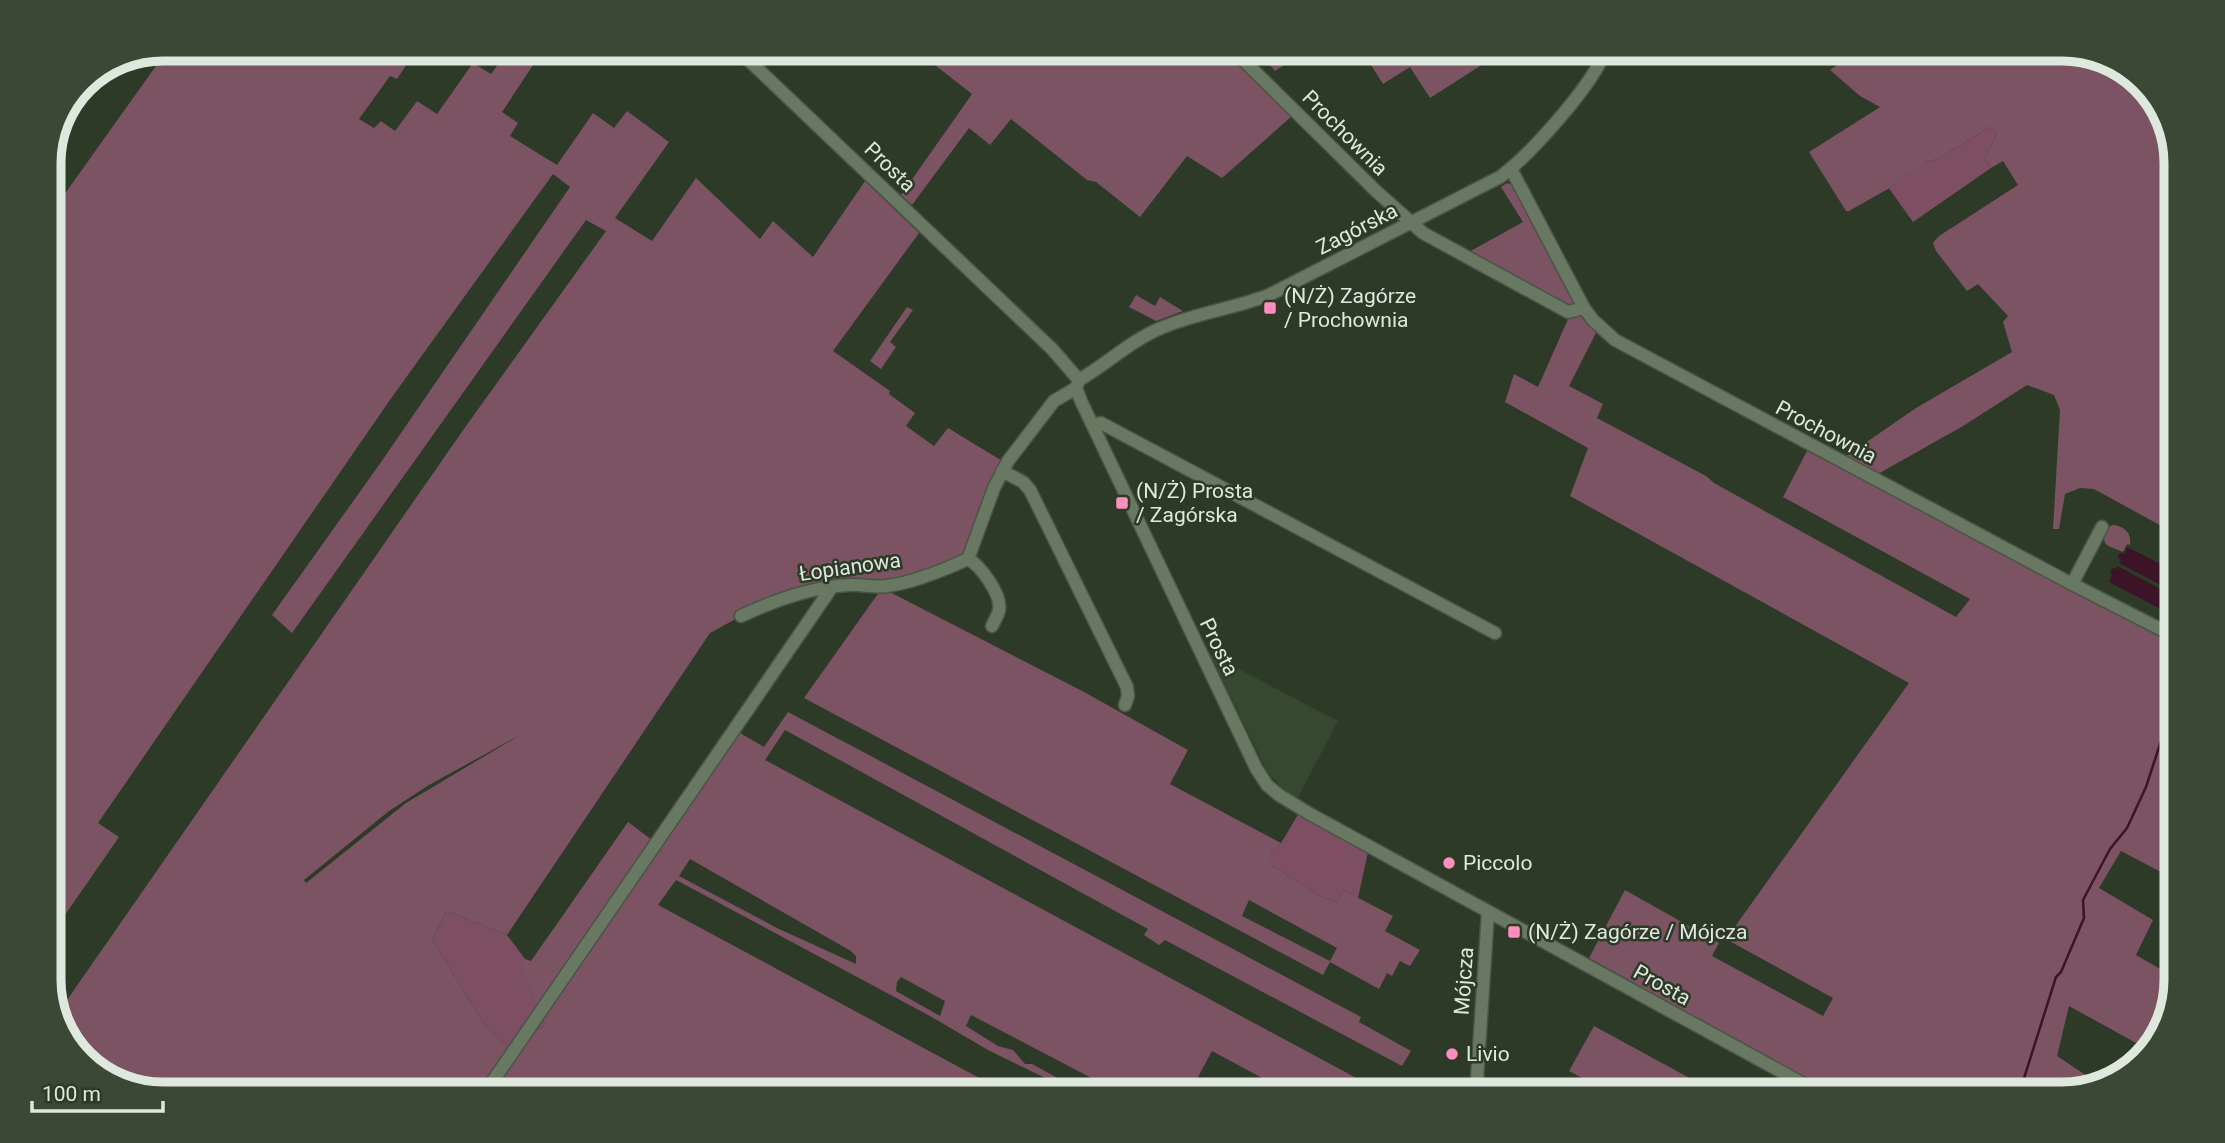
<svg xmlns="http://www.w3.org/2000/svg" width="2225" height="1143" font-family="Roboto,sans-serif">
  <rect width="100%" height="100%" fill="#2c3a27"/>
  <path fill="#364830" d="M1210,654L1338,721L1297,799L1280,786L1267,771Z"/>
  <path fill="#7b5362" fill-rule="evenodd" d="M168,49H417L397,79L390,76L359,119L374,128L381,121L395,131L417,101L437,114L473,63L491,74L509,49H529L539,56L502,112L518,123L510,136L557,165L593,113L614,128L627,111L669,142L615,218L652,241L696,178L760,239L773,221L813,257L865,181L919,233L833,351L890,391L889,394L915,413L906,426L934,446L948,428L1004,462L964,554L959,559L882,583L849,580L741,616L710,633L507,935L447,911L432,939L484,1024L509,1048L545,1025L519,964L525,959L531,961L628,822L652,840L730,727L764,747L788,712L1361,1017L1359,1022L1411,1051L1402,1066L1165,940L1159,945L1144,935L1148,929L785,730L765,760L1386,1094H1292L1212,1051L1189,1094H1122L971,1015L966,1026L998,1046L1013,1050L1025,1064H1032L1087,1094H1078L988,1050L930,1016L676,880L658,905L1009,1094H163L113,1082L68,1044L58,1013L466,426L606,231L586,220L292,633L272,615L379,465L570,187L553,174L392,397L98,823L119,837L49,938V216ZM520,735L406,803L306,883L304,880L389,811L429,785ZM690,859L851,951L856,956V964L777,928L679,876ZM901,977L945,1001L940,1016L896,991L897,982Z
    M926,49H1226L1293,115L1222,178L1187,156L1140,217L1096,182L1087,180L1011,119L990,145L969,128L912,205L901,195L972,94L922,55Z
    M1361,49H1484L1491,59L1430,98L1410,67L1383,84Z
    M1862,49H2062L2112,61L2157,100L2176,156V534L2094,489L2080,488L2065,494L2059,529H2053L2060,410L2054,395L2027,385L1963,426L1878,474L1842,459L1916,408L2012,352L2003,322L2008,316L1978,284L1967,291L1936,251L1933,243L1939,236L2018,185L2003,161L1991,168L1985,158L1997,134L1990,127L1938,159L1925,162L1895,185L1849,211H1846L1809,152L1880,107L1860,96L1830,70Z
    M1507,183L1513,185L1577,303L1572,309L1467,253L1523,222L1501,187Z
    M1136,295L1155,306L1160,297L1183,311L1156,321L1129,307Z
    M907,307L913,310L890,342L896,347L881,369L870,361Z
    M1581,314L1597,331L1569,386L1603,404L1597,418L1706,476L1714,483L1956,617L1970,599L1783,497L1807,451L2176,642V880L2121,851L2099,888L2153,920L2136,955L2176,978L2164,1030L2147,1049L2069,1006L2057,1056L2093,1080L2092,1085L2062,1094H1834L1589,958L1625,890L1719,943L1712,956L1823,1016L1833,998L1724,938L1734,928L1909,683L1570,496L1588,448L1505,402L1514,374L1538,387L1569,317Z
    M2113,525C2124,526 2132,533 2130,545L2127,544L2123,552C2106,545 2100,546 2107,527Z
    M882,588L1084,692L1188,750L1170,784L1281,843L1270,853V864L1321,897L1337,902L1343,890L1393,916L1385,931L1420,950L1410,966L1400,961L1392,976L1387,973L1379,989L1330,962L1323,975L804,698ZM1249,900L1337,948L1330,961L1242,916Z
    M1594,1026L1719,1094H1624L1626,1089L1601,1088L1569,1071Z"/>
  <path fill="#7e4f62" d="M1259,49H1309L1275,71L1258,52Z
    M1990,127L1997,134L1985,158L1991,168L1913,222L1888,187L1925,162L1938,159Z
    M1299,813L1368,852L1358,898L1343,890L1337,902L1321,897L1270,864V853L1281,843Z
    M447,911L507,935L525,959L520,965L545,1025L509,1048L484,1024L432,939Z"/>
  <path fill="#3d1427" d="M2127,547L2176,572V593L2119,563L2121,560L2117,557L2120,553L2124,554Z
    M2117,566L2176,597V617L2109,582L2112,575L2110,573L2112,568L2116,569Z"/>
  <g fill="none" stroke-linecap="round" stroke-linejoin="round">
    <path stroke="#3d1427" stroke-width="2.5" d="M2019,1094L2056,977L2061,972L2084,918L2083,900L2110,849L2127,828L2146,787L2162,738L2176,717"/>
    <defs>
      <path id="minor" d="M737,49L1052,349L1079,380
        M1232,49L1376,191L1423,233L1568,312L1584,308
        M440,56L444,49
        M1511,169L1584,308L1593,320L1615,340L2072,584
        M1079,380L1076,388L1081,401L1256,768L1267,785L1279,795L1310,814L1822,1094
        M1079,380C1107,364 1130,341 1161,328C1195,313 1233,309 1269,295L1500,177C1530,155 1594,84 1606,49
        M1093,425L1101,423L1495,633
        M1002,471L1023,482L1030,490L1127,687L1128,696L1125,705
        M2102,527L2072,584L2176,637
        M968,559C981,566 1002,595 999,610C998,616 994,621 992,626
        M741,616C775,600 811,587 849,585C861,584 874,588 887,586C911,583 946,569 968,559L994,488L1008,461L1054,401L1076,388
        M484,1094L832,587
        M1476,1094L1488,912"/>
    </defs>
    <use href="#minor" stroke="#495545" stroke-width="15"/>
    <use href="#minor" stroke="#687862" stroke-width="12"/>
  </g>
  <g fill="#fe8ebd" stroke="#2c3a27" stroke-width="2.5">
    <rect x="1263" y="301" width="14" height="14" rx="3.5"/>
    <rect x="1115" y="496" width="14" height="14" rx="3.5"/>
    <circle cx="1449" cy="863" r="7"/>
    <rect x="1507" y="925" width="14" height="14" rx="3.5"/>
    <circle cx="1452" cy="1054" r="7"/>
  </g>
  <g text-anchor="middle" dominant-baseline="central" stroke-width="5" stroke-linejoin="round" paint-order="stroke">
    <g font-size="21" fill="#dfe8dc" stroke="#2c3a27">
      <text transform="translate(1345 133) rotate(45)">Prochownia</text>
      <text transform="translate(890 167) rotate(44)">Prosta</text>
      <text transform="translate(1357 229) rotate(-27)">Zagórska</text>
      <text transform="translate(1826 432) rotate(28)">Prochownia</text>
      <text transform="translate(850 567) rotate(-8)">Łopianowa</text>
      <text transform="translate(1219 647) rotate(64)">Prosta</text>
      <text transform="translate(1464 981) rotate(-86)">Mójcza</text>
      <text transform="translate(1662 985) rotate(29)">Prosta</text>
    </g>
    <g font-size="21" fill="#dfe8dc" stroke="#2c3a27" text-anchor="start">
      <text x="1284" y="296">(N/Ż) Zagórze<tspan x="1284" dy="24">/ Prochownia</tspan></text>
      <text x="1136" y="491">(N/Ż) Prosta<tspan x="1136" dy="24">/ Zagórska</tspan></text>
      <text x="1463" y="863">Piccolo</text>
      <text x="1528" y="932">(N/Ż) Zagórze / Mójcza</text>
      <text x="1466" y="1054">Livio</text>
    </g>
  </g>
  <path d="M0 0H2225V1143H0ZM163 61H2062A102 102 0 0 1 2164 163V980A102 102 0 0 1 2062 1082H163A102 102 0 0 1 61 980V163A102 102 0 0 1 163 61Z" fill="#3a4835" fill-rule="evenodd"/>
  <path fill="none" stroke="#dfe8dc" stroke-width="9" d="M163 61H2062A102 102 0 0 1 2164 163V980A102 102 0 0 1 2062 1082H163A102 102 0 0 1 61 980V163A102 102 0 0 1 163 61Z"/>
  <path d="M32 1101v10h131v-10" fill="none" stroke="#dfe8dc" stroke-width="3.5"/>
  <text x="42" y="1101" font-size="21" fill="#dfe8dc" stroke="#2c3a27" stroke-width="5" paint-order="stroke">100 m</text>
</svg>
